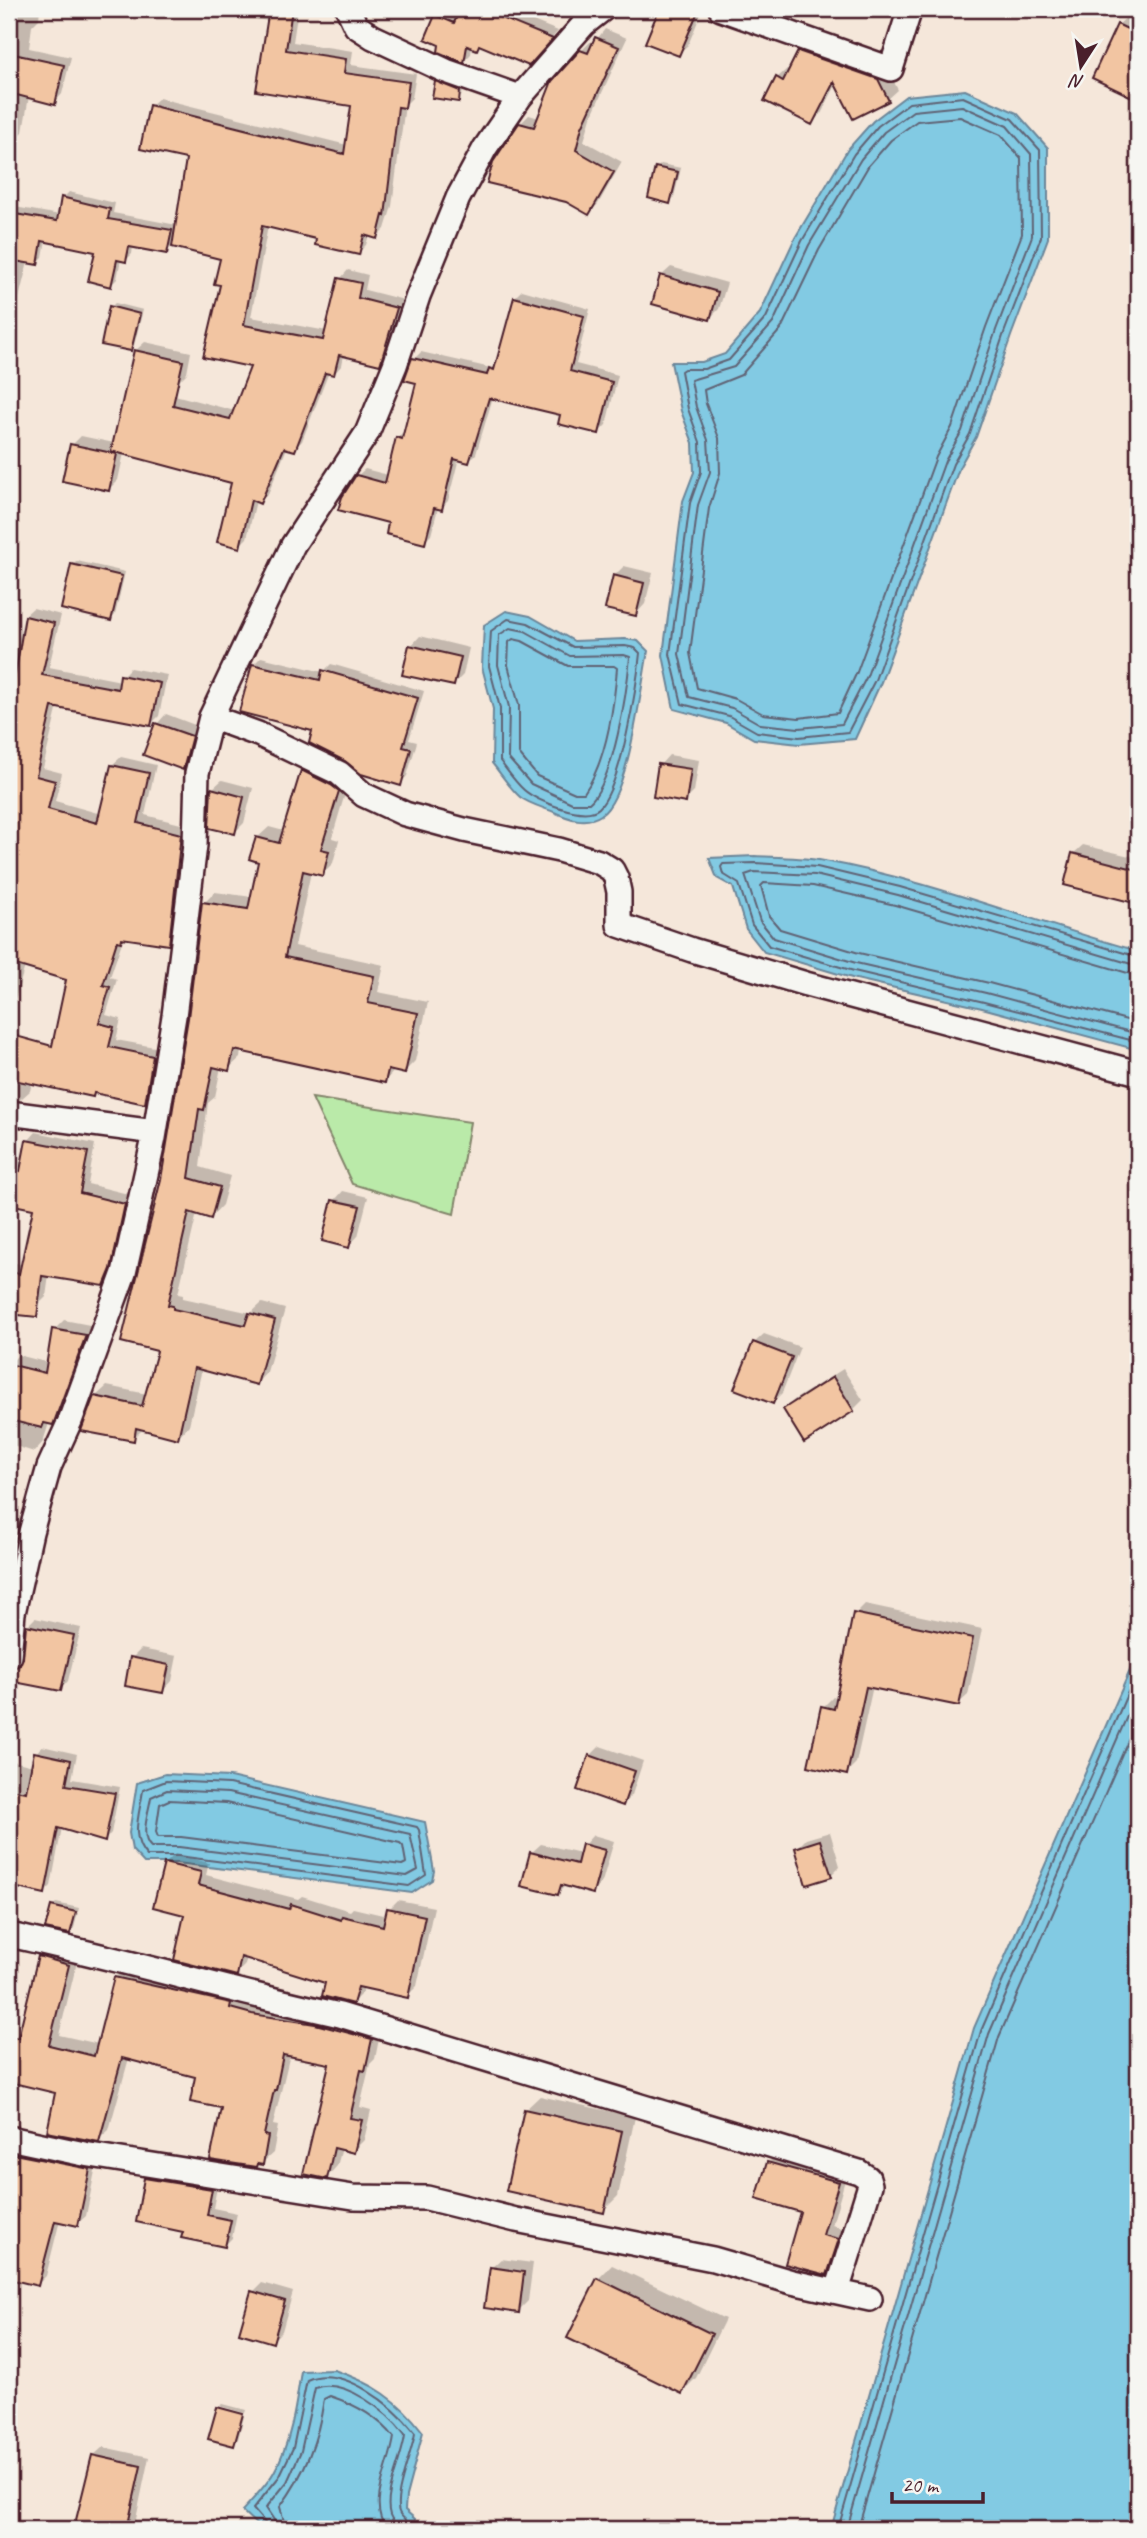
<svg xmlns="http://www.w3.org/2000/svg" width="1147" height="2538" font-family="Caveat,sans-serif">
  <rect width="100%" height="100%" fill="#f5e7da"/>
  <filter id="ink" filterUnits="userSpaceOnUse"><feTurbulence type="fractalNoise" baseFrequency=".0143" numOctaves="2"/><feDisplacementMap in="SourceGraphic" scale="14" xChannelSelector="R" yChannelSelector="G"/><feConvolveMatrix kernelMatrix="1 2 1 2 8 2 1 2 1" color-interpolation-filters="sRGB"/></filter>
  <g filter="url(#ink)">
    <path fill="#baeaa9" stroke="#82846a" stroke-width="2" d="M312,1098L470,1122L454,1214L352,1184Z"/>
    <path fill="#82cae3" stroke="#6c8699" stroke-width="2" d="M965,90L1017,113L1048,148V238L1011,336L976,437L960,466L881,682L855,739L799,744L754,739L726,723L674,709L663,655L683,501L694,472L693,443L681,411L671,362H702L725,354L760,313L795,238L848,149L873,121L906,96Z
      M506,611L530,616L574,641L625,639L638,641L648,651C641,686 629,797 601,815C586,825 569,819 554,812C544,808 529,804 520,797C510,788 501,774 492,763L493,709L482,667L484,625Z
      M755,856C776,857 798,857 819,860C928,879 1032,922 1138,951V1050L982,1008L852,978L764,952L746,929L733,887L717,878L709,858Z
      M1138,1652V2529H831L974,2028Z
      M165,1774L230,1777L425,1822L434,1871L432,1880L412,1893L177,1863H144L132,1850L129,1833L137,1783Z
      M334,2370C373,2383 398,2399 423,2432L406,2496L405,2510L415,2519L414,2529H286L258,2526L242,2511C253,2499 266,2486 274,2472C291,2442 296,2405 301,2371Z"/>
    <path fill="#0003" d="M9,9H40L39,19L32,26L29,48L71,57L62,94L54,103L29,96L23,132L15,140L9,139Z
      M208,9H298L293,42L353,51L351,65L416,74L412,98L405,105L392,206L385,229L377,237L369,235L366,245L358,253L318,238L268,226L251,317L327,331L340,279L348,270L368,275L365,290L404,300L387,355L379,363L344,355L342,365L334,374L329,372L302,441L294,449L287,448L268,494L260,502L256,501L247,538L239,546L233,481L124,453L118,480L109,489L72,445L81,436L114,443L171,394L235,411L252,366L223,284L222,257L173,245L166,252L133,246L132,254L126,260L121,259L117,279L111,285L97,251L46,240L43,257L37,263L28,262L15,314L9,320V206L60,215L63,198L69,192L115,203L113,213L177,225L188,157L150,106L159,98L347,145L353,104L258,90L269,21L208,12Z
      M455,9H503L558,31L536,56L480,44L477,48L472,46L471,54L464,61L444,25L451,18Z
      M661,9H703L688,45L678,54L647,42Z
      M808,9H835L831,13Z
      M1128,16L1138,21V98L1094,78L1118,25Z
      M605,29L627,38L591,117L584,141L622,162L598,204L589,213L520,124L529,115L539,118L581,51L590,42L594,43Z
      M809,42L888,70L898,90L888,99L854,116L837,83L821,114L811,123L777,78L787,69L790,71L799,52Z
      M440,78L464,87L462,95L458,100L436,82Z
      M661,164L681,168L674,197L670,202L657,168Z
      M671,267L727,283L719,309L710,318L661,276Z
      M522,290L590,309L576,364L618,375L606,425L599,432L562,413L493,397L476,454L469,461L459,458L448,501L441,508H438L431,535L424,542L390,522L357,476L365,469L388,475L397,438L404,431L418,381L414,359L421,352L491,368L498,362L515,297Z
      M115,303L143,310L134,345L130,349L111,307Z
      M145,342L191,352L187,373L177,383L135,351Z
      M77,561L125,572L115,615L111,619L73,565Z
      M624,566L653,573L645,604L636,614L614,576Z
      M33,608L61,615L49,667L121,681L122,676L130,668L167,675L159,716L151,724L58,706L43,768L62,773L55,801L101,814L112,765L121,757L156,765L145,815L189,826L176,936L168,944L124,936L110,977L117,979L106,1015L121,1019L116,1040L160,1048L153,1094L145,1102L96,1091L93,1095L32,1082L30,1091L21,1099L9,1098V1041L72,1054L69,978L25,966L15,1000L9,1007V663L13,664L24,616Z
      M420,636L469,648L463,675L453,685L411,646Z
      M261,657L323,672L331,664L424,691L409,740L417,742L407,776L400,784L254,664Z
      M166,714L200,727L192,759L183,768L145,754L157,724Z
      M669,755L699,760L694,792L685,801L660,765Z
      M313,760L349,780L332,838L339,840L333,863L322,874L311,872L295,946L384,965L378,992L428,1002L415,1061L404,1072L395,1070L385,1081L241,1050L240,1058L228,1069L221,1067L215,1097L208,1103L200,1167L230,1176L222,1205L211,1217L197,1213L178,1294L183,1295V1298L251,1313L262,1303L285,1309L267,1372L256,1384L202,1369L189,1425L178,1437L144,1428L133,1439L95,1397L107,1386L147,1394L159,1350L163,1179L190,1018L204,903L215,892L252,897L260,860L257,838L269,827L284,831L302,771Z
      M222,780L253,788L244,823L235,832L212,789Z
      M1083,845L1138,858V902L1066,884L1073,854Z
      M36,1132L95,1144L88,1184L132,1195L112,1275L104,1284L49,1275L46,1297L38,1305L9,1296V1261L23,1265L35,1207L9,1202V1168L16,1161L24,1163L28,1141Z
      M343,1191L368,1197L358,1236L349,1246L334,1201Z
      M64,1320L95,1326L62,1414L52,1423H49L43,1442L34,1452L9,1444V1364L18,1355L49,1363L54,1330Z
      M764,1334L800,1347L782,1393L773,1402L754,1343Z
      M843,1369L863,1400L853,1410L805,1440L785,1409L794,1400Z
      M865,1604L982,1629L968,1695L958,1704L873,1686L856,1763L846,1773L823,1707L833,1697L838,1698L855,1614Z
      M35,1618L81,1628L68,1681L61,1689L25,1658L28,1625Z
      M141,1649L177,1656L172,1681L163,1691L132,1658Z
      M42,1746L77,1754L72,1779L120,1787L111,1833L105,1840L62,1827L51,1886L45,1892L9,1885V1760L33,1766L36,1753Z
      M600,1746L643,1761L632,1795L623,1804L590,1756Z
      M830,1832L840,1866L831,1875L797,1848L806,1839Z
      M593,1835L614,1841L602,1882L593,1892L567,1884L558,1893L531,1853L541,1844L581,1853L584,1845Z
      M175,1854L209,1863L206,1875L298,1899L302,1896L350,1911L353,1908L387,1916L389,1909L398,1900L434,1907L417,1986L407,1996L364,1987L362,1993L353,2002L327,1981L247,1957L245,1965L236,1974L186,1914L165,1864Z
      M56,1903L79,1908L74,1928L69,1932L52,1907Z
      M51,1946L79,1954L59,2035L99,2044L116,1977L127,1967L381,2029L375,2059L370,2064L360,2107L371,2110L364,2140L353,2151L342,2148L337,2166L327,2177L331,2062L290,2054L273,2125L278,2126L273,2153L262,2163L259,2162L256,2166L223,2107L197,2076L129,2058L109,2130L98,2140L57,2091L9,2080V2064L15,2038L22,2031L40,1957Z
      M540,2096L635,2117L618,2196L603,2211L525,2110Z
      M9,2143L97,2161L86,2216L77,2224L60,2220L46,2276L38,2284L9,2277V2264L19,2225L9,2223Z
      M778,2153L847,2173L832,2225L847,2230L836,2264L827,2273L802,2211L769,2162Z
      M153,2172L218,2182L213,2208L237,2213L232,2238L225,2245L185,2231L146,2179Z
      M501,2259L533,2263L528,2301L518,2311L491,2268Z
      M612,2265L725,2319L696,2378L682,2392L598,2279Z
      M262,2283L293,2292L282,2331L272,2341L253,2292Z
      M9,2399L18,2401L9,2446Z
      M223,2404L246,2410L245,2413L220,2406Z
      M219,2409L244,2416L238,2439L234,2444Z
      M103,2447L149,2457L135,2524L130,2529H106L77,2523L93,2456Z"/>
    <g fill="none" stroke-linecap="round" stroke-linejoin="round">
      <path stroke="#606375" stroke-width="2" d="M963,97L1012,119L1040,150L1041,237L1004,333L970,434L953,464L875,680L848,732L799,737L757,732L729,716L682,704L670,654L690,503L701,472L700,442L688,409L681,371L684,369H704L729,360L766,318L802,241L854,154L878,126L909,103Z
        M962,106L1007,126L1031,154L1032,236L996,330L962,431L945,461L867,676L842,724L799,728L760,724L732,708L689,697L679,654L698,505L710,472L708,440L696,407L691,380L734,367L773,323L809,245L861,159L884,132L913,111Z
        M960,117L1001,135L1021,158L1022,234L986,327L952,427L936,457L857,672L838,713L799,718L763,714L736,699L697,688L690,653L709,508L720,473L719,438L706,404L704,390L741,375L781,329L819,250L869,165L891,140L917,121Z
        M508,619L528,623L573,647L625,646L635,648L640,653C637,685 621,787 599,808C585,821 536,801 524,790C515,782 507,770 500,761V708L489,666L491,631Z
        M510,628L525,631L570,656L624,655L630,657C627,690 614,782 589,803H572L531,784L508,758L509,707L498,665L499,635Z
        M513,639L522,641L568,666H614L617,668C614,706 606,762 584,793H575L537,776L519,754V705L508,665L509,642Z
        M1138,957L900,887L817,867L755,863L723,864L721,867L723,874L739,884L752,925L769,946L854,971L984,1002L1138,1042
        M1138,966L898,895L815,875L754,872L745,875L760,921L774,938L856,963L986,993L1138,1034
        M1138,976L895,905L813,886L764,883L761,886L769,916L780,929L859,953L989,983L1138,1023
        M166,1781L229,1784L417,1827L419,1830L426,1875L409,1886L178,1856H147C129,1838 140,1813 143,1790Z
        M167,1790L228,1793L410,1834L418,1870L407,1876L179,1847H151C139,1836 149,1812 151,1797Z
        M169,1800L226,1803L400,1843L403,1846L406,1863L402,1865L181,1837H158L156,1832L160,1804Z
        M266,2529L265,2523L253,2509L279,2477L293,2448L307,2380C343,2364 394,2406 415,2433C413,2450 391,2500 400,2514C402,2517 405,2519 408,2522V2529
        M275,2529L274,2520L266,2508L287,2482L301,2451L315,2388C344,2377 388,2412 405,2435C403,2457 383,2494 390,2515C392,2521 397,2524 399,2529
        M286,2529L280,2507C305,2473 318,2441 324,2399L330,2396C354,2404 378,2417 394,2437C391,2465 366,2504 387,2529
        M838,2529L981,2031L1138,1669
        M847,2529L989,2034L1138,1691
        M858,2529L999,2037L1138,1718"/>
    </g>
    <path fill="#f2c5a2" stroke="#4a1f2b" stroke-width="2" d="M269,9H292L286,50L346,59L344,73L409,82L405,108L398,107L385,216L383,215L377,239L364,235L359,255L315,245L316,239L262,226L244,325L323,340L338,278L361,283L358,298L397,308L380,365L339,355L334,375L325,373L295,451L284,448L260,504L251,500L240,548L217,542L231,483L111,451L134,350L183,361L173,405L230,419L250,367L203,357L220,285L214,284L220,259L172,247L186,159L140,149L149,105L344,154L351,106L256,91Z
      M460,9H480L553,39L529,66L479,45L477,50L467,46L464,63L438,52L439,45L425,39L435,15L454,23Z
      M659,9H699L679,56L645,43Z
      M1117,24L1138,34V100L1092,78Z
      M595,37L619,47L582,127L576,150L614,172L589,215L566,202L487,183L493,162L519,123L534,127L552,81L580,50L588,53Z
      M798,51L878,79L889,101L853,119L834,82L812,125L764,101L776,77L783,81Z
      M9,53L64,65L55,105L9,93Z
      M435,81L460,91L459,102L432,98Z
      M655,167L678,172L670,204L648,198Z
      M61,197L110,209L108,219L172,230L167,254L129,247L126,262L117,260L111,287L88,281L95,252L42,241L38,265L9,260V213L57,221Z
      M660,275L718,292L710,320L652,304Z
      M514,297L584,316L570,371L612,382L599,434L558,424L560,415L489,398L469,463L454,459L442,510L434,508L425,544L386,534L388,523L338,510L342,497L356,475L385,483L396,437L402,439L416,383L404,380L412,358L487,375L489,368L494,370Z
      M109,306L140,314L131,351L101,345Z
      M70,444L117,454L109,491L62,481Z
      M71,564L122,576L111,621L61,609Z
      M613,575L644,583L636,616L605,609Z
      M25,616L54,623L42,675L118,689L120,675L160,683L151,726L52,707L36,776L55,781L48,809L97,823L111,765L149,773L138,823L181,834L169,945L122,938L121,942L117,941L103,985L110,987L99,1023L114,1027L109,1047L153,1056L145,1104L94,1093L93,1097L9,1079V1034L52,1046L66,980L9,963V712Z
      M409,645L461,657L454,686L402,675Z
      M252,664L320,680L322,670L418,698L403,747L411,749L401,786L361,774L345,761L309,743L312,731L239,712Z
      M155,723L192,736L183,770L143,755Z
      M658,764L691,769L686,803L653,797Z
      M301,770L331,785L339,791L321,849L329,851L323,876L303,871L285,957L374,976L368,1003L418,1013L405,1074L388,1070L385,1083L234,1050L229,1071L213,1067L204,1110L199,1109L189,1178L220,1187L211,1219L189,1212L168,1305L173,1306V1309L245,1325L249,1313L275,1320L257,1385L194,1368L178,1439L136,1428L134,1441L81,1431L94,1396L142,1406L157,1351L121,1342L161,1179L188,1018L202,902L248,909L258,862L249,859L256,837L279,843Z
      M211,788L244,797L235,834L209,828Z
      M1072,853L1138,870V904L1064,885Z
      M26,1140L88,1152L80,1193L125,1204L111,1269L104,1286L42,1276L37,1317L9,1314V1271L19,1274L33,1209L9,1204V1169L20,1171Z
      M332,1200L360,1206L349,1248L322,1241Z
      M52,1329L86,1335L53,1425L44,1423L42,1428L9,1420V1364L45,1373Z
      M753,1342L792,1357L773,1404L734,1389Z
      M833,1377L854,1411L804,1443L783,1409Z
      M853,1613L973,1638L959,1706L866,1687L847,1775L808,1766L821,1706L834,1709Z
      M26,1625L74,1635L61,1691L9,1681V1670L20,1665L23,1658Z
      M130,1657L169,1665L163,1693L125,1686Z
      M34,1752L71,1760L66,1785L115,1793L105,1842L58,1828L45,1894L9,1886V1789L26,1792Z
      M589,1755L635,1771L623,1806L577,1790Z
      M820,1840L832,1877L806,1885L795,1848Z
      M582,1844L605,1850L593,1894L561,1885L558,1895L521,1886L530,1852L577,1864Z
      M164,1863L201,1872L198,1885L289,1909L291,1904L341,1920L342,1916L383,1926L387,1908L425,1916L408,1998L358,1987L353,2004L322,1996L325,1983L241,1957L237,1976L174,1960L184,1915L153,1907Z
      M51,1906L76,1912L70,1934L45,1929Z
      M38,1956L69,1965L49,2045L94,2056L114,1977L231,2003L230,2008L252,2014L315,2024L372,2039L365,2071L361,2070L350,2118L362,2120L354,2153L334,2148L327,2179L303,2174L329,2064L283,2055L276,2090H274L264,2135L268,2136L263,2165L257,2164L256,2167L210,2160L221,2108L190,2102L195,2077L122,2058L99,2142L47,2132L55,2093L9,2082V2056L14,2037L18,2038Z
      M524,2109L622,2131L604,2213L506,2191Z
      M9,2153L90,2169L78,2226L55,2221L38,2286L9,2279Z
      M767,2162L839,2182L823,2235L839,2239L827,2275L785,2264L800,2212L756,2199Z
      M144,2178L212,2189L207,2215L231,2220L225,2247L181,2238L183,2232L136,2222Z
      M490,2267L524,2272L519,2313L484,2308Z
      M597,2278L712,2334L682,2394L567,2338Z
      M251,2291L285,2301L273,2343L239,2333Z
      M217,2407L243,2414L234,2446L208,2439Z
      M92,2455L141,2466L127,2529H98L75,2524Z"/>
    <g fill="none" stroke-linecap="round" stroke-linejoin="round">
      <defs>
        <path id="minor" d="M348,9L356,26L373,37L446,71L520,97
          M721,9L891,69L910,9
          M211,717L258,734L339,773L364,795L405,814L464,830L559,850L599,862L612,870L616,878L619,892V925L692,950L806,984L1138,1073
          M9,1113L155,1132
          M9,1656L13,1613L31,1532L49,1467L70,1421L124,1273L154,1138L174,1016L195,845L197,773L211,717L293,545L367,433L395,365L418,296L458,198L485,148L520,97L584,24L603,9
          M9,1935C120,1958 229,1991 340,2015L859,2172L868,2178L870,2185L837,2291
          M9,2138L84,2154L353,2197L427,2198L516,2220L713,2259L792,2282L870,2299"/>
      </defs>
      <use href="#minor" stroke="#4a1f2b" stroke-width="28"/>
      <use href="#minor" stroke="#f6f6f2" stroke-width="23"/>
    </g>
  </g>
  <rect width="1147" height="2538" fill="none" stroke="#f6f6f2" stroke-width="35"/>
  <rect x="18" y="18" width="1112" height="2503" fill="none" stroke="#4a1f2b" stroke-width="2.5" filter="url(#ink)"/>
  <g transform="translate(1081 66) rotate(192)" stroke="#f6f6f2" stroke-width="5" paint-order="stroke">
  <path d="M0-5L12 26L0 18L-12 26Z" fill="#4a1f2b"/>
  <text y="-10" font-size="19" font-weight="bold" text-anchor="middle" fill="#4a1f2b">N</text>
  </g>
  <path d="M892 2492v10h91v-10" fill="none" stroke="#4a1f2b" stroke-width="3.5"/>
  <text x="902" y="2492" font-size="21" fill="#4a1f2b" stroke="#f6f6f2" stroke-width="5" paint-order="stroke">20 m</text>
</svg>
